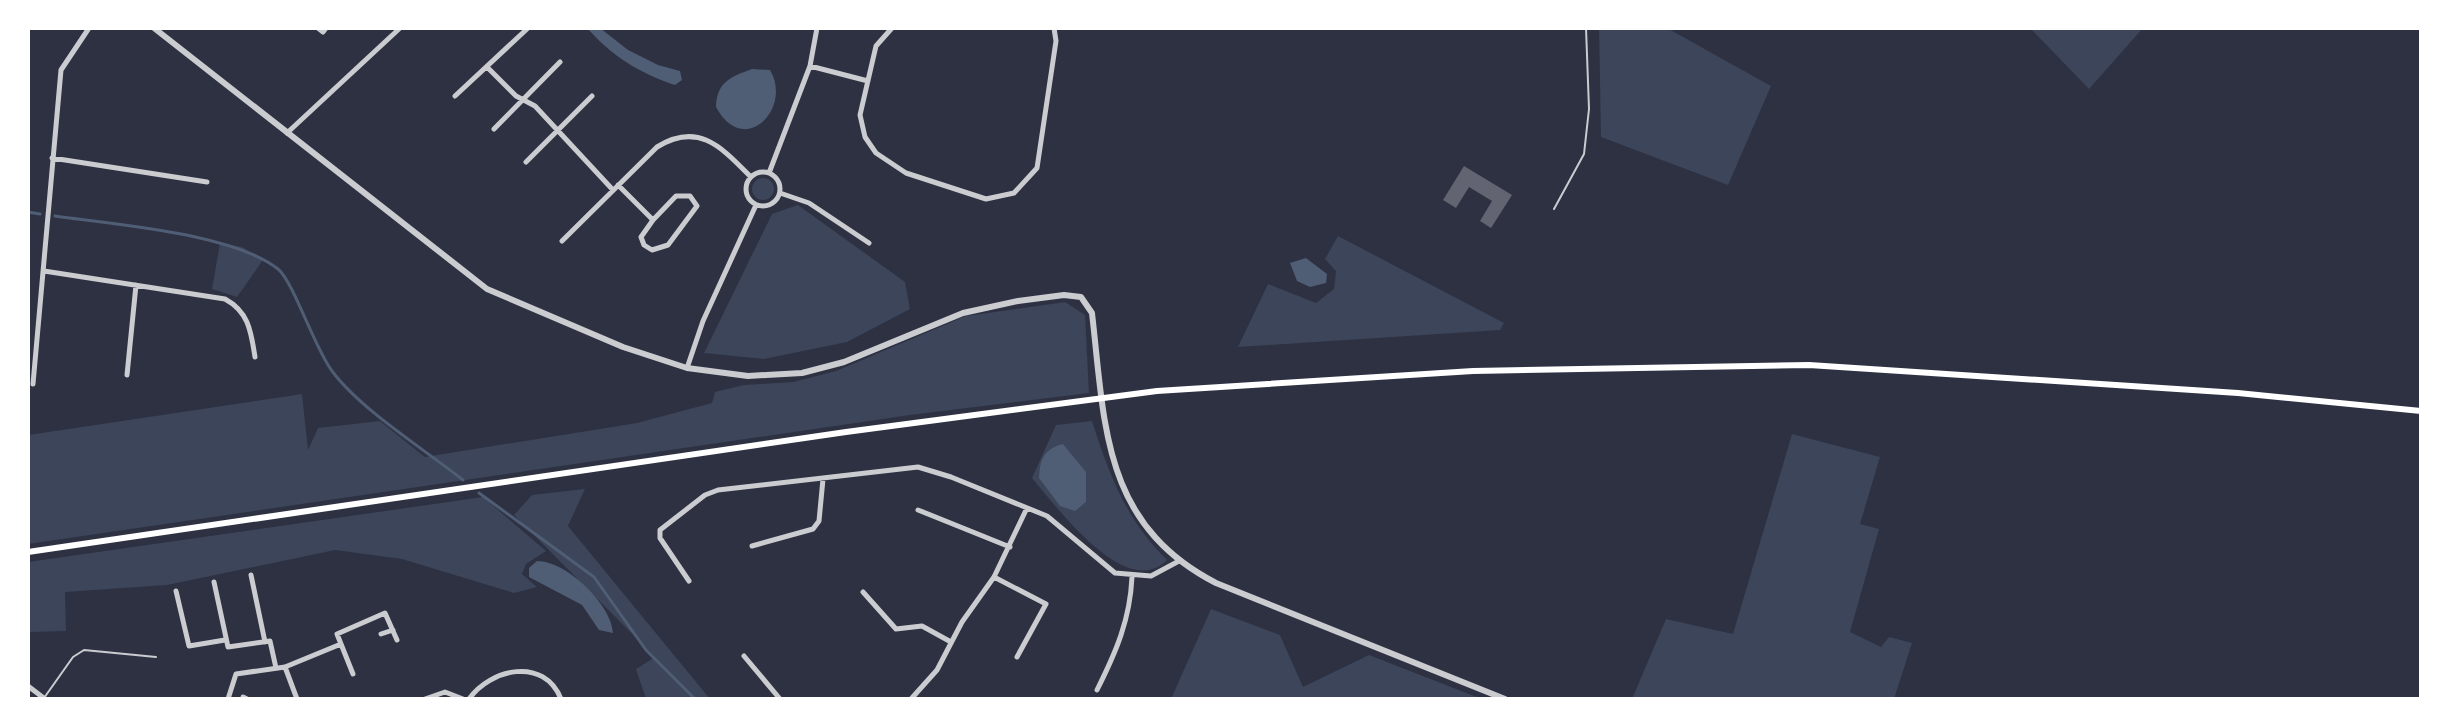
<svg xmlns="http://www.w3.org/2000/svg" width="2449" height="727" font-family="Poppins,sans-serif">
  <rect width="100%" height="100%" fill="#2d3142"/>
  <path fill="#3c4559" d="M1599,28H1667L1771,86L1728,185L1601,137Z
    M2030,28H2143L2089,89Z
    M752 189a11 11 0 1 1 22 0a11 11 0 1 1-22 0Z
    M798,205L905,282L910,309L847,342L764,359L704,353L772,214Z
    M1338,236L1504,323L1500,330L1238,347L1268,284L1316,303L1334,289L1336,271L1325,259Z
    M220,243L242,247L263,260L237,297L212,289Z
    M1065,302L1085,315L1089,393L910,415L28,544V435L302,394L308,450L318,428L380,421L425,457L637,423L712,403L715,392L744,385L793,382L836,371L966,316Z
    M1092,421C1109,474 1126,520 1167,560C1126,602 1056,506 1032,478L1056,425Z
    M1792,434L1880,457L1860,524L1879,529L1850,632L1881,647L1889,637L1912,643L1894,699H1632L1666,619L1733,634Z
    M585,489L568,526L710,699H646L636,669L655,657L514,515L532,495Z
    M483,497L546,551L526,564L522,574L537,587L514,593L402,559L335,550L167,585L65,592L66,631L28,632V562Z
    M1211,609L1280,635L1303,687L1369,655L1482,699H1171Z"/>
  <path fill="#4f5d75" d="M587,28H600L628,50L658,65L680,71L682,80L675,85C639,73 612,56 587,28Z
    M752,69L770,70C793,108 744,159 716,107C717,82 730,77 752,69Z
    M1306,258L1327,274L1326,283L1310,287L1297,281L1290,263Z
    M1063,444L1086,472V502L1075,511L1060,506L1039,478C1040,459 1044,449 1063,444Z
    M537,561C567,561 612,605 613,633L599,630L582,605L529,577V568Z"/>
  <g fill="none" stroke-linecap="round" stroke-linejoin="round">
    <path stroke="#4f5d75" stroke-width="3" d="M28,212L40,214
      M55,216C116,225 232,233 278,269C293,281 315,349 332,371C361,410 424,449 463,480
      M479,493L594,577L646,650L695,699"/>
  </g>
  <path fill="#626471" d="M1464,166L1512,195L1491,228L1480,221L1492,201L1469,187L1456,208L1443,200Z"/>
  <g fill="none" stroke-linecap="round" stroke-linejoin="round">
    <path stroke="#caccd0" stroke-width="2" d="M1554,209L1584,154L1589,109L1586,28
      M44,698L73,657L84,650L156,657"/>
    <path stroke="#caccd0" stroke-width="5" d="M318,28L323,32L326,28
      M892,28L876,46L860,115L865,137L876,153L906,173L986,199L1014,193L1037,168L1056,41L1054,28
      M810,66L868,81
      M487,67L516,96L535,106L613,190
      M455,96L528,28
      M494,129L560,62
      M287,133L400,28
      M52,158L207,182
      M526,162L592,96
      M746 189a17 17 0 1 1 34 0a17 17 0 1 1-34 0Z
      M769,173L810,66L817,28
      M618,185L653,220L641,237L644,245L652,250L668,245L697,206L690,196H676L653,220
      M780,193L809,203L869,243
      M562,241L657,147C699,121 722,148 751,177
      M44,271L225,299C249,312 251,332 255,357
      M687,368L703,321L756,205
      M127,375L136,285
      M33,384L61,70L89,28
      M918,510L1010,547
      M752,546L813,529L819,521L823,479
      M251,575L265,642
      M994,577L1046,604L1017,657
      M689,581L660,538V530L705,495L718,490L918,467L951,477L1047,516L1115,573L1151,576L1179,561
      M214,582L228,647L270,641L276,668
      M176,591L189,646L225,640
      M863,592L896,629L922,626L951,642
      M381,634L393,630
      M744,656L780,699
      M285,667L297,699
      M353,674L337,634L385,613L397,640
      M28,686L45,699
      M1097,690C1116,652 1130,620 1132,577
      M243,697L247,699
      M228,699L236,674L285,667L341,644
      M425,699L445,692L463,699
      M469,699C490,669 544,656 561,699
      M911,699L937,670L962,622L994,577L1027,508"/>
    <path stroke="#caccd0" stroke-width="6" d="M154,28L487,289L623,347L687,368L748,376L802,373L844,362L963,313L1018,301L1064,295L1081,297L1092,313C1105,425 1102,524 1216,583L1505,699"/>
    <path stroke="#fff" stroke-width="6" d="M28,552L846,432L1157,391L1473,371L1809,365L2238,393L2421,411"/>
  </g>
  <rect width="2449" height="727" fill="none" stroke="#ffffff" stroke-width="60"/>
</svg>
